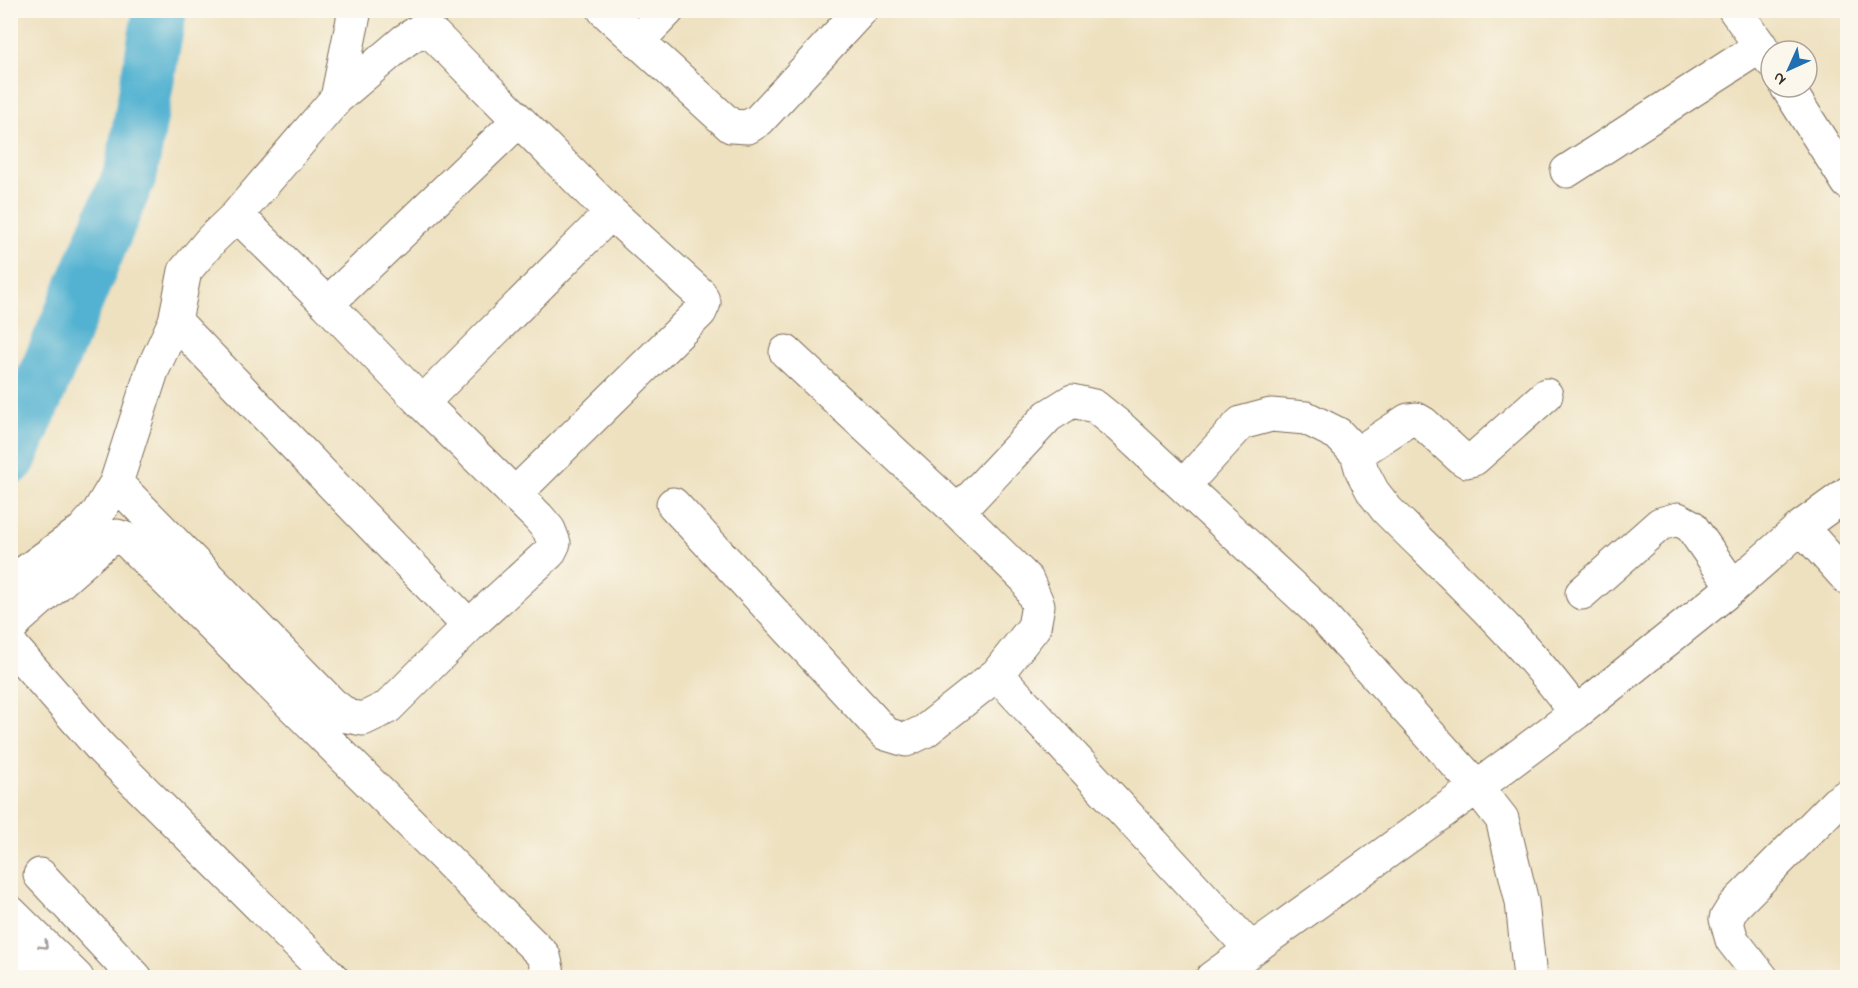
<svg xmlns="http://www.w3.org/2000/svg" width="1858" height="988" font-family="'Indie Flower',sans-serif">
  <rect width="100%" height="100%" fill="#fbf7ec"/>
  <filter id="ink" filterUnits="userSpaceOnUse"><feTurbulence type="fractalNoise" baseFrequency=".0167" numOctaves="2"/><feDisplacementMap in="SourceGraphic" scale="12" xChannelSelector="R" yChannelSelector="G"/><feConvolveMatrix kernelMatrix="1 2 1 2 8 2 1 2 1" color-interpolation-filters="sRGB"/></filter>
  <filter id="wash" filterUnits="userSpaceOnUse"><feTurbulence type="fractalNoise" baseFrequency=".008" numOctaves="4" result="noise"/><feDisplacementMap in="SourceGraphic" scale="24" xChannelSelector="R" yChannelSelector="G"/><feGaussianBlur stdDeviation="1.35" result="paint"/><feColorMatrix in="noise" values="0 0 0 0 0 0 0 0 0 0 0 0 0 0 0 0 0 1.4 0 .05"/><feComposite in="paint" operator="in"/></filter>
  <g filter="url(#wash)">
    <rect width="100%" height="100%" fill="#eee1c0"/>
    <g fill="none" stroke-linecap="round" stroke-linejoin="round">
      <path stroke="#52b2d1" stroke-width="54" d="M10,458L131,172L160,10"/>
    </g>
  </g>
  <g filter="url(#ink)">
    <g fill="none" stroke-linecap="round" stroke-linejoin="round">
      <defs>
        <path id="minor" d="M604,10L731,126L748,127L759,120L861,10
          M1735,10L1771,61
          M638,41L668,10
          M1787,87L1848,183
          M337,98L355,10
          M1567,171L1761,46
          M327,304L518,121
          M175,321L469,626
          M786,352L958,512L1027,580L1038,605L1034,627L997,674L1251,949
          M422,403L611,213
          M1357,454L1408,420L1416,419L1423,423L1460,457L1466,461L1474,459L1546,395
          M116,483L332,704L347,716L363,719L388,707L469,626L549,553L554,543L549,530L538,517L422,403L327,304L237,215
          M1184,485L1241,423L1271,415L1306,418L1338,434L1357,454L1362,471L1373,492L1387,510C1452,575 1522,638 1576,713
          M673,504L886,734L906,740L925,731L997,674
          M958,512L1048,416L1072,401L1094,406L1120,427L1319,612L1477,787L1502,819L1522,902L1530,978
          M1801,527L1848,579
          M10,583L83,530L98,513L116,483L152,371L175,321L185,271L212,239L237,215L337,98L404,41L421,30L435,36L611,213L700,294L704,303L700,312L514,495
          M1582,593L1660,524L1678,519L1691,526L1733,587
          M10,629L18,619L110,538L117,536L124,538L544,956L549,978
          M10,644L102,749L332,978
          M40,875L136,978
          M10,912L77,978
          M10,950L38,978
          M1212,978L1477,787L1576,713L1733,587L1801,527L1848,493
          M1762,978L1732,940L1726,919L1734,906L1836,803L1848,795"/>
      </defs>
      <use href="#minor" stroke="#7a6a57" stroke-width="35"/>
      <use href="#minor" stroke="#fff" stroke-width="33"/>
    </g>
    <defs><path id="oneway-chevron" d="M-2-3.5L2.5 0L-2 3.5" fill="none" stroke-width="1.6" stroke-linecap="round" stroke-linejoin="round" transform="scale(1.5)"/></defs>
    <use stroke="#a79f9a" href="#oneway-chevron" transform="translate(44 945) rotate(45)"/>
  </g>
  <rect width="1858" height="988" fill="none" stroke="#fbf7ec" stroke-width="36"/>
  <g transform="translate(1789 69) rotate(225)"><circle r="28" fill="#fbf7ec" stroke="#aea59a" stroke-width="1.5"/>
  <path d="M0-4.5L10 22L0 15L-10 22Z" fill="#1f6fb2"/>
  <text y="-9" font-size="16" font-weight="bold" text-anchor="middle" fill="#3b2a1e">N</text>
  </g>
</svg>
